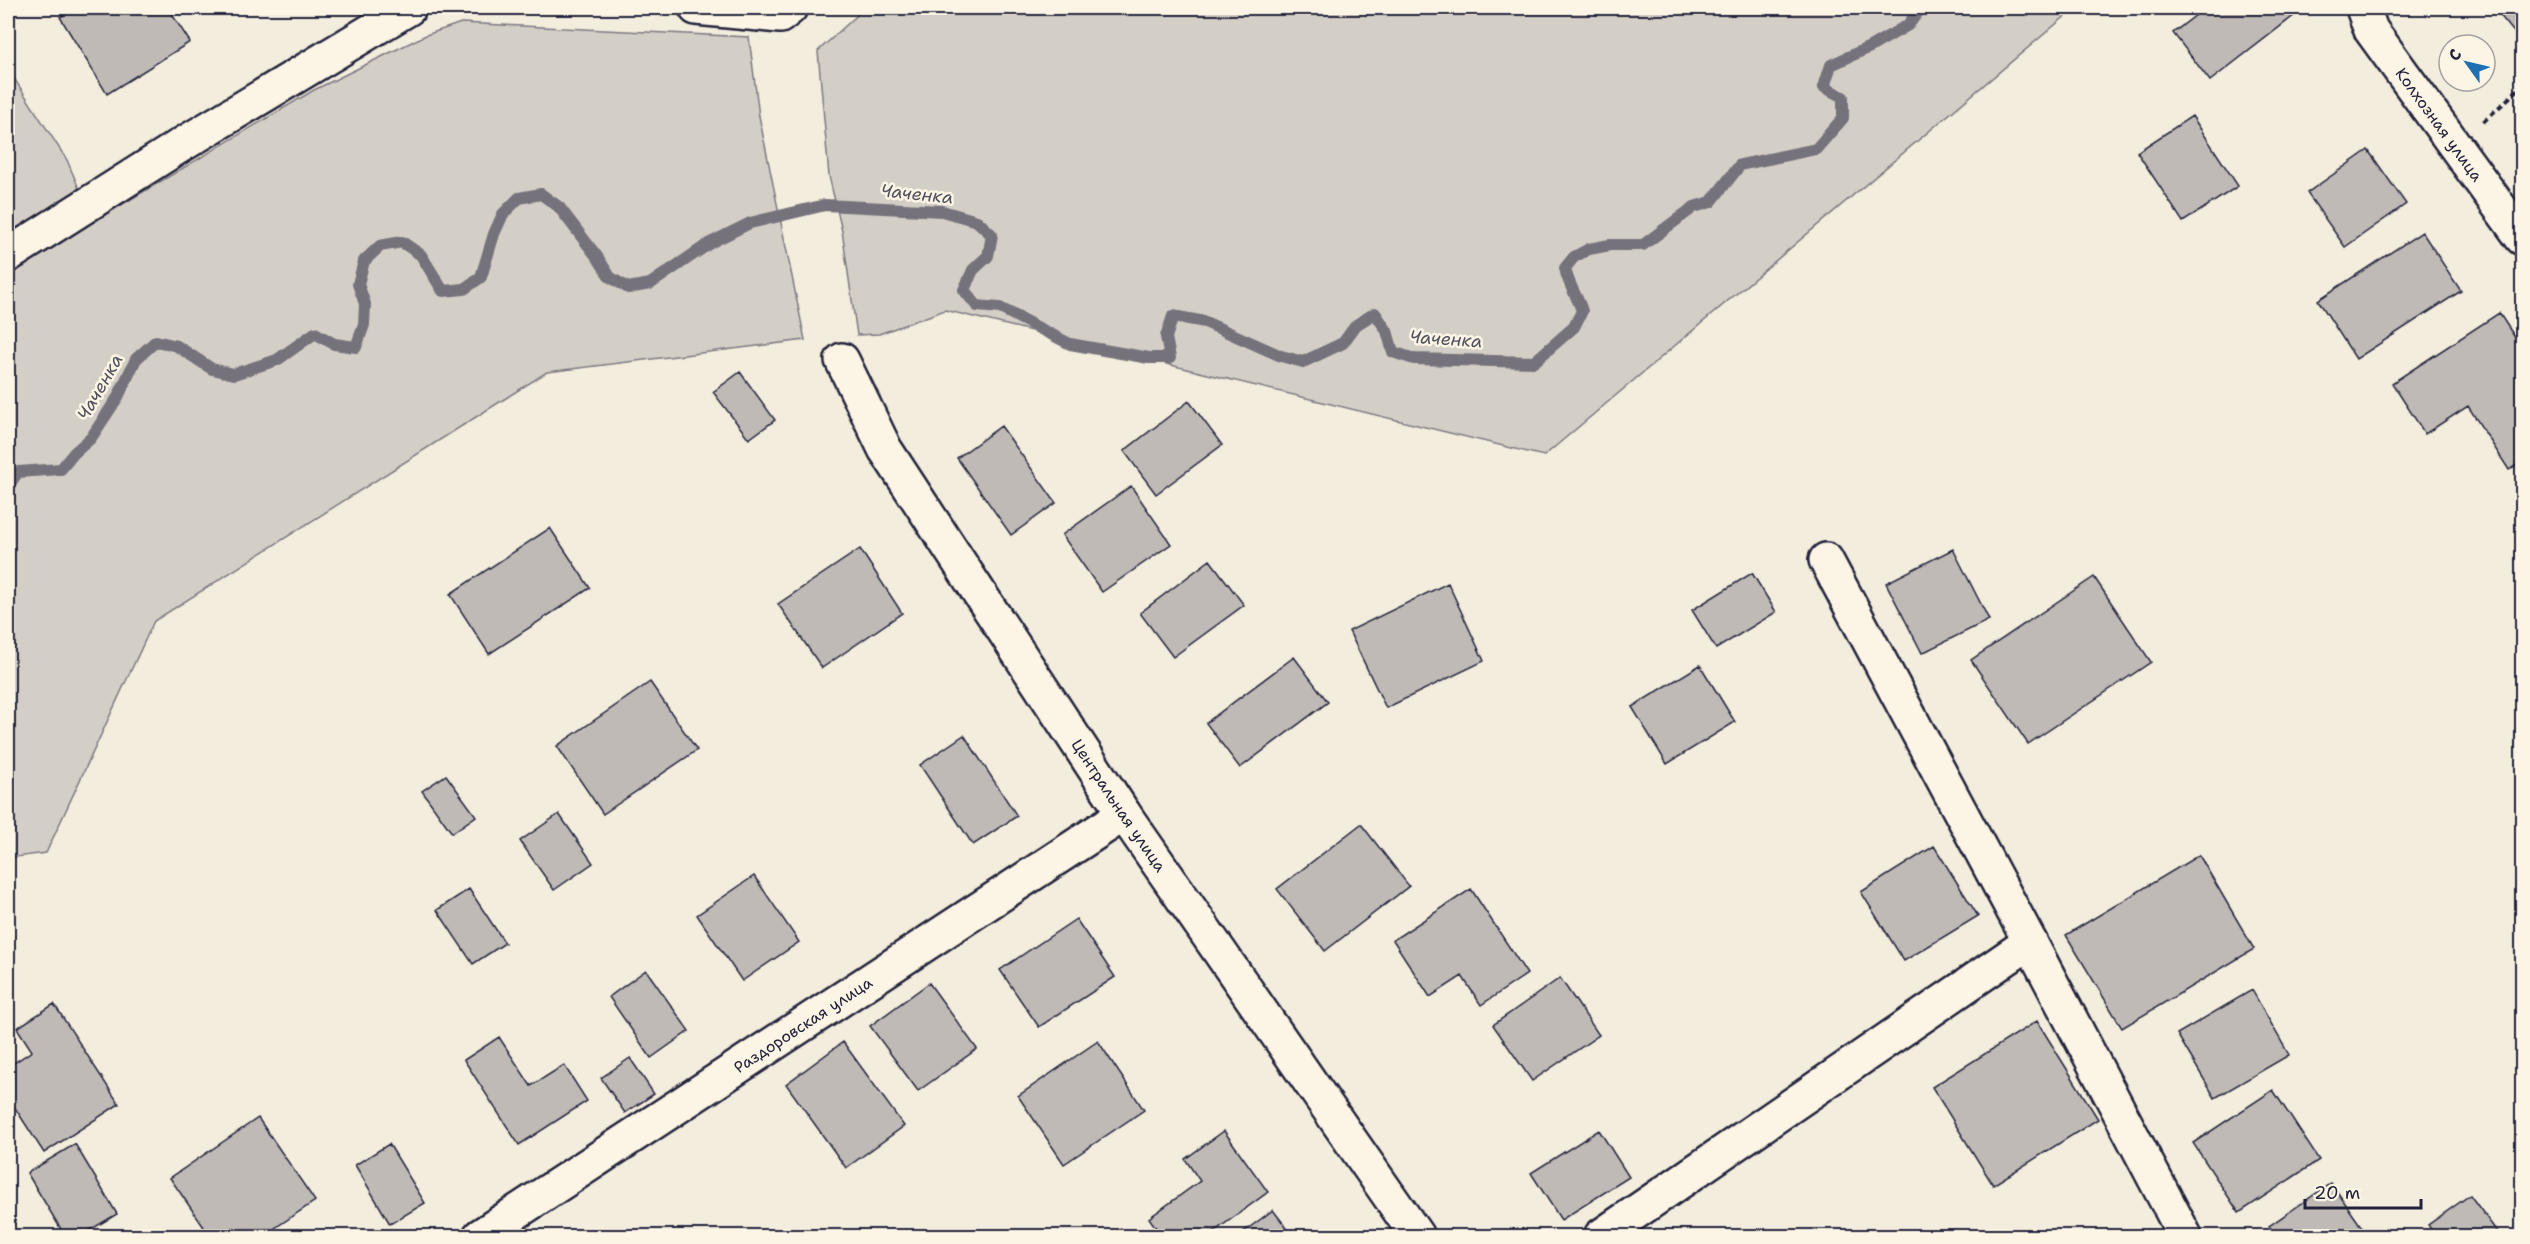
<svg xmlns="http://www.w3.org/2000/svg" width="2530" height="1244" font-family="'Shantell Sans',sans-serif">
  <rect width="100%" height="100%" fill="#f3edde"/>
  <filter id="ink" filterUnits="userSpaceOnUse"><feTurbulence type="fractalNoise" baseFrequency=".0167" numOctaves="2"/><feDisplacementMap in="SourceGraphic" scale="12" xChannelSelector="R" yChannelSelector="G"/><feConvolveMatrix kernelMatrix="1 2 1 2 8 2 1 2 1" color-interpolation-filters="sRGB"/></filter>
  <g filter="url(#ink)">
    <path fill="#d4cfc6" stroke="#7b7880" stroke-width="1.5" d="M865,8H2075L1544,456L945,310L879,334L857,335L842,231L829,176L818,51Z
      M461,23L749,37L759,116L805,340L547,372L154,621L46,853L8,858V69L67,160L93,222L314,90L426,35Z"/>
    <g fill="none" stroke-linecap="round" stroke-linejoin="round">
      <path stroke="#75727b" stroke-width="12" d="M8,486L18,472L61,469L74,453L91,438L118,397L136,359L156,341L177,346L212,369L234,374L277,360L315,333L334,344L356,347L364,325L365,304L358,284L364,261L380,246L402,242L421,255L443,291L464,289L481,277L494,234L503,214L519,198L541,194L559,207L598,258L610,277L628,288L650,284L710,243L750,223L825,205L942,211L977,221L992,235L988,256L973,270L964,290L977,306L1000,308L1070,344L1149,358H1170L1166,337L1173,316L1205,322L1281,356L1303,362L1343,343L1356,325L1375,313L1387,331L1393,352L1414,359L1534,362L1574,327L1582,311C1577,295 1568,285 1565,268L1574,257L1589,249L1610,245H1643L1694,207L1711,202L1740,165L1816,149L1843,118V97L1824,87L1831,65L1870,47L1908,25L1921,8"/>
    </g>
    <path fill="#bfbab6" stroke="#22223b" stroke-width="1.5" d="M76,8H168L190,42L107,94L60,17Z
      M2205,8H2304L2210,81L2173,33Z
      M2494,8H2522V42Z
      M2192,116L2238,186L2183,222L2137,152Z
      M2368,150L2406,204L2345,247L2307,193Z
      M2422,232L2461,291L2356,359L2318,300Z
      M2499,313L2522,348V461L2509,470L2468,406L2425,434L2392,383Z
      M740,372L775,420L749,439L713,392Z
      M1189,401L1222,445L1156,494L1124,451Z
      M1001,426L1056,503L1011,535L957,458Z
      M1131,486L1171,544L1102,592L1062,535Z
      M550,528L590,588L489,654L450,594Z
      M860,549L902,613L822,668L778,604Z
      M1953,549L1989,620L1922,653L1886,583Z
      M1210,560L1244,605L1173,657L1140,613Z
      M1752,573L1776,612L1716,649L1692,610Z
      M2094,577L2151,662L2028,744L1971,660Z
      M1448,583L1484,661L1386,708L1349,631Z
      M1294,657L1328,702L1240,768L1206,723Z
      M1700,665L1735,722L1667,764L1632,707Z
      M650,682L697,750L603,814L557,746Z
      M964,735L1017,816L973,845L920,765Z
      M446,775L476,816L452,833L422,791Z
      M559,814L593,863L554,890L520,841Z
      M1361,824L1409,886L1325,951L1277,889Z
      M1934,846L1978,916L1904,961L1861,892Z
      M2199,855L2254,949L2122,1028L2066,935Z
      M754,876L799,942L742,981L697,915Z
      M469,889L505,943L473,964L437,910Z
      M1471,889L1527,974L1481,1005L1462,976L1430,997L1393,940Z
      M1076,919L1115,977L1039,1027L1000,970Z
      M646,970L689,1031L651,1058L609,997Z
      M1560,978L1599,1035L1532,1081L1493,1025Z
      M929,983L977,1049L918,1091L870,1026Z
      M2252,990L2289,1055L2215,1098L2177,1034Z
      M54,1004L119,1104L44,1153L8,1097V1067L32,1051L17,1028Z
      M2037,1021L2098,1119L1993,1185L1932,1087Z
      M499,1037L531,1086L564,1065L587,1101L519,1145L464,1060Z
      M1098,1041L1144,1110L1064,1164L1018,1096Z
      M843,1042L904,1126L846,1168L786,1084Z
      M630,1058L654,1094L625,1113L601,1078Z
      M2273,1090L2319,1160L2239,1213L2193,1143Z
      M258,1118L315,1201L263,1236H210L170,1178Z
      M1599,1130L1629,1177L1561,1220L1531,1173Z
      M1224,1131L1268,1192L1208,1236H1162L1149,1218L1200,1181L1185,1159Z
      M75,1144L117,1214L80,1236H65L27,1173Z
      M389,1144L425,1203L390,1224L355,1165Z
      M2331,1183L2368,1236H2276L2269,1226Z
      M2470,1195L2500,1236H2436L2428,1225Z
      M1273,1210L1293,1236H1238Z"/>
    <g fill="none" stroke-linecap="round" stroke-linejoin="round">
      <defs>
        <g id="minor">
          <path d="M696,8L780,16L790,8"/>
          <path id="s1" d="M2363,8L2371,30L2522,238"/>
          <path d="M8,255L178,147L409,8"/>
          <path id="s2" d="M842,360L885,449L1124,814L1417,1236"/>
          <path d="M1826,560L2030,942L2185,1236"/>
          <path id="s3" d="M480,1236L1124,814"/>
          <path d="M1601,1236L2030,942"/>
        </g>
      </defs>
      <use href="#minor" stroke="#22223b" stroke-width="38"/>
      <path stroke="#22223b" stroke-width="4" stroke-dasharray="6 4.5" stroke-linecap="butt" d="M2483,122L2522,86"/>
      <use href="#minor" stroke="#fcf5e5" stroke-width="33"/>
    </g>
  </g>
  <g text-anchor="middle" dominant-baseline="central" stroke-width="5" stroke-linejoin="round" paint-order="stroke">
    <g font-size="16" fill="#22223b" stroke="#fcf5e5">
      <text stroke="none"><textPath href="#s1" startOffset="140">Колхозная улица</textPath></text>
      <text stroke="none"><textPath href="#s2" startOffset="525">Центральная улица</textPath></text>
      <text stroke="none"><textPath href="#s3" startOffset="386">Раздоровская улица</textPath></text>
    </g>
    <g font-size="18" font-style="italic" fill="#525160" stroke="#fcf5e5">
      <text transform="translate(917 194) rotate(6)">Чаченка</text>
      <text transform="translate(1446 339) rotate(4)">Чаченка</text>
      <text transform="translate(100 387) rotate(-60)">Чаченка</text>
    </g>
  </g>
  <rect width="2530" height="1244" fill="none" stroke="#fcf5e5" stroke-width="30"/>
  <rect x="15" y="15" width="2500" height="1214" fill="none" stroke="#22223b" stroke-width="2" filter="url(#ink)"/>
  <g transform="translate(2467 63) rotate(304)"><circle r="28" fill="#fcf5e5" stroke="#a5a1a1" stroke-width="1.5"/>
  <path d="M0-4.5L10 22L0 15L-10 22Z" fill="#1f6fb2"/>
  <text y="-9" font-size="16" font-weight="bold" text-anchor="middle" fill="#22223b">С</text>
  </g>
  <path d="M2305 1199v9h116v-9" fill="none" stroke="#22223b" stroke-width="3"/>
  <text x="2314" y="1199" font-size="18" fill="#22223b" stroke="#fcf5e5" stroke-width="4.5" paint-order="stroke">20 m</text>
</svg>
